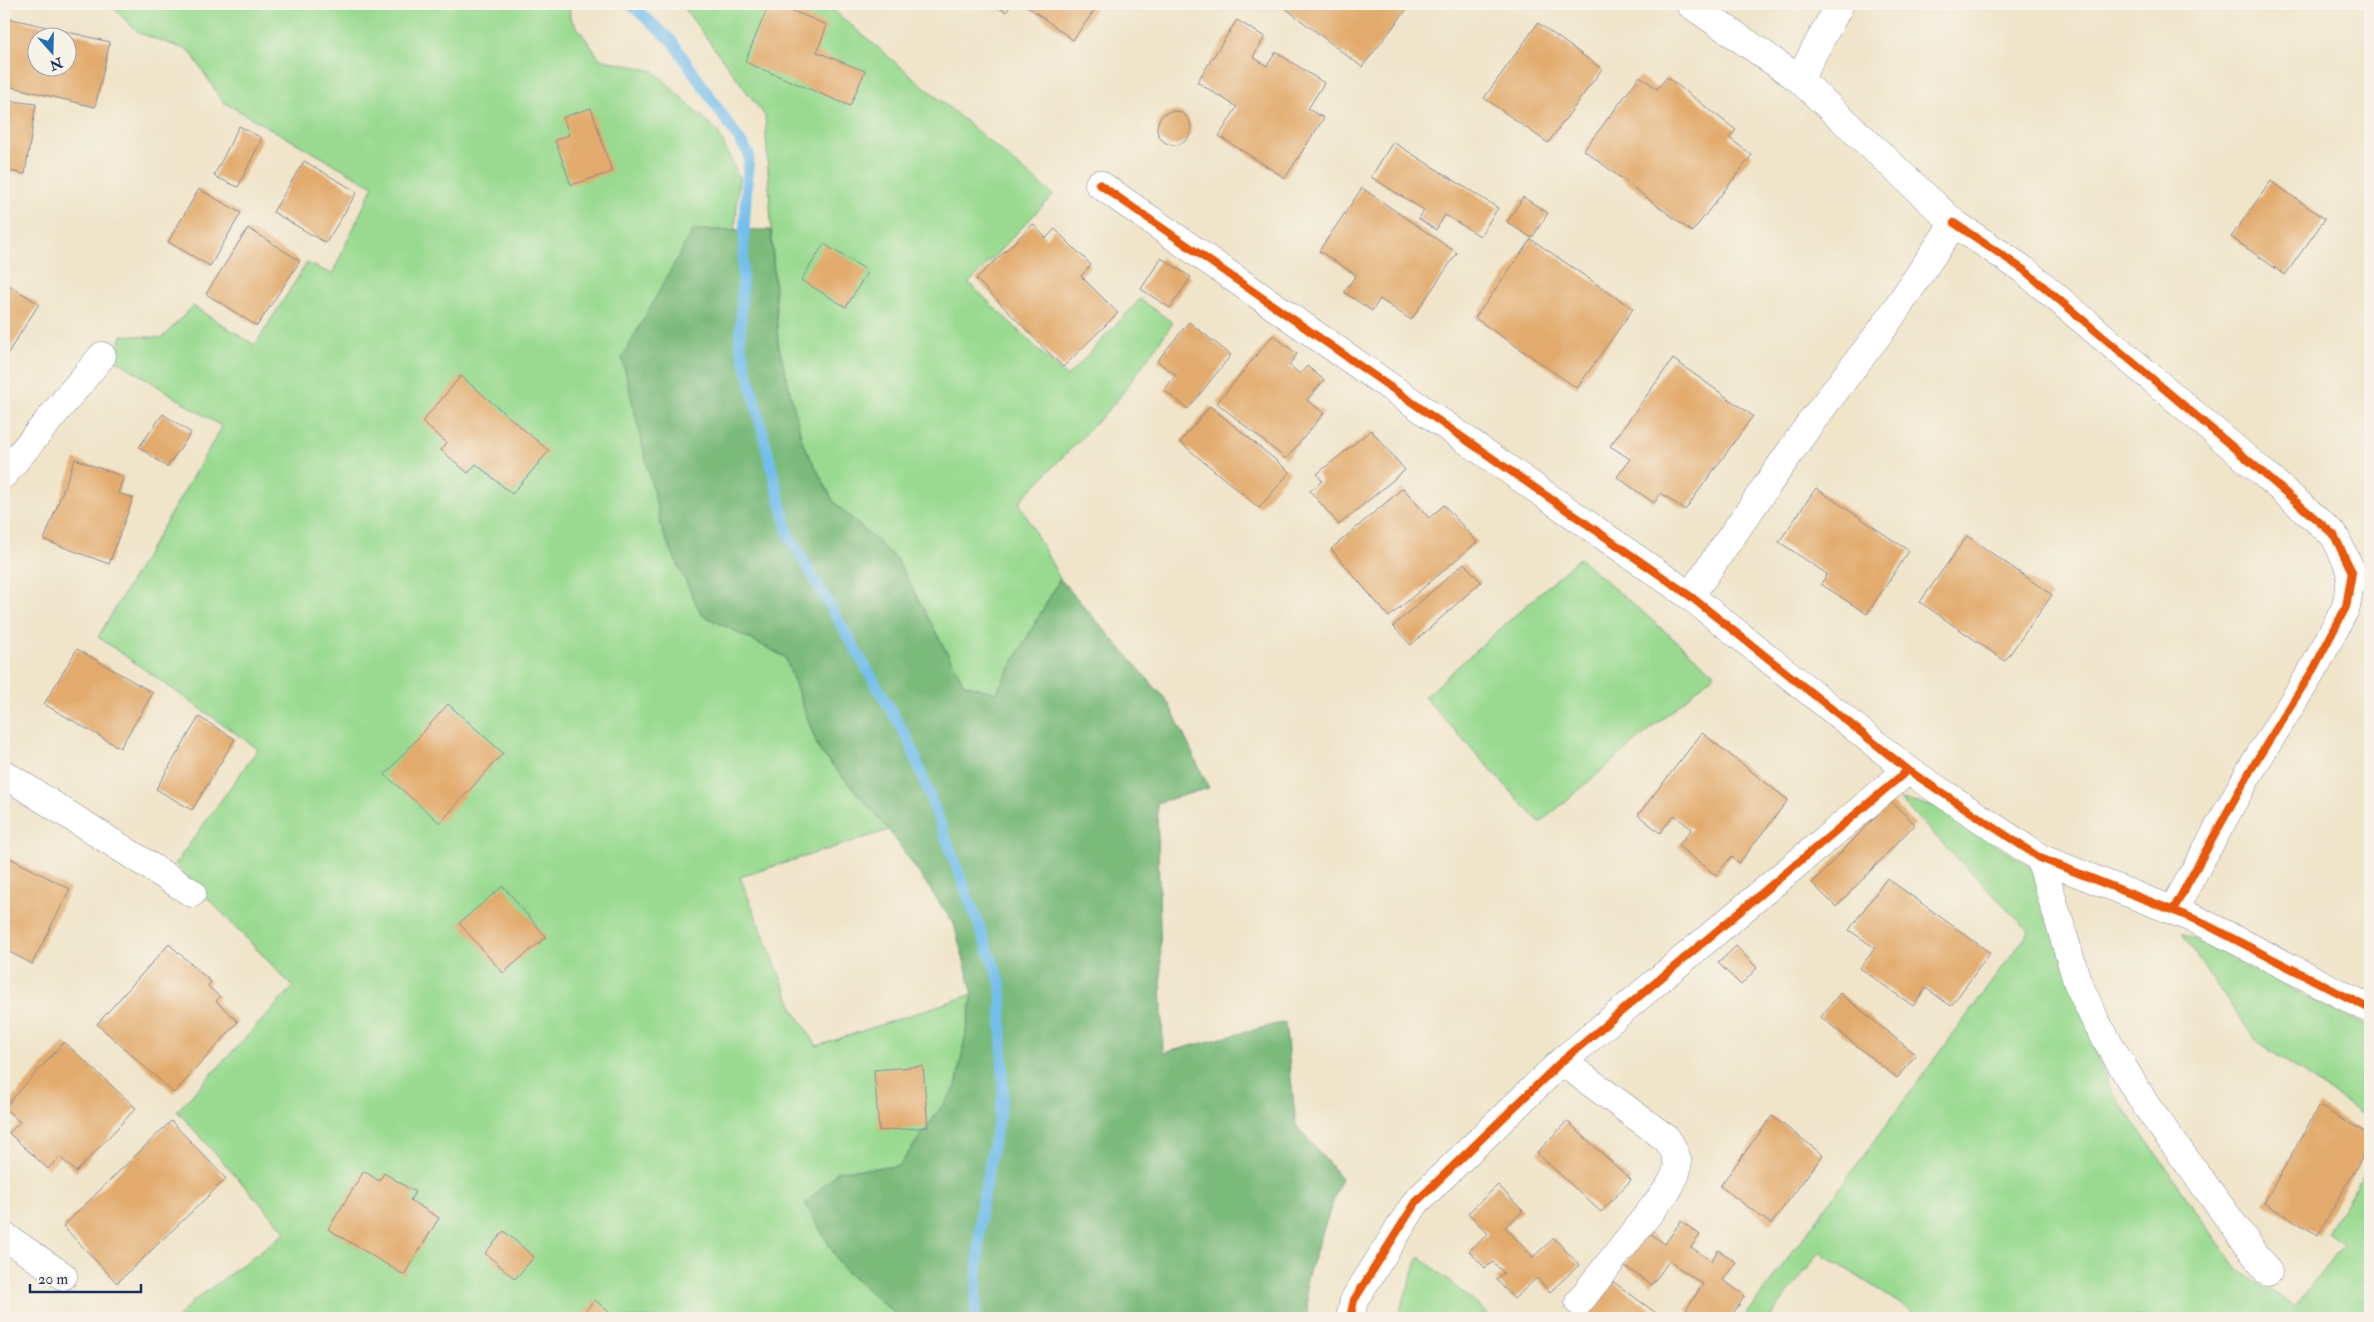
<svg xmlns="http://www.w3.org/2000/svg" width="2374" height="1322" font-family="'IM FELL Double Pica',serif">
  <rect width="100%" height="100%" fill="#f7f3e8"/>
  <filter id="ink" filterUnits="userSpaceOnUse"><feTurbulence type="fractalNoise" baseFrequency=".02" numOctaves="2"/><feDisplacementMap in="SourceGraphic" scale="10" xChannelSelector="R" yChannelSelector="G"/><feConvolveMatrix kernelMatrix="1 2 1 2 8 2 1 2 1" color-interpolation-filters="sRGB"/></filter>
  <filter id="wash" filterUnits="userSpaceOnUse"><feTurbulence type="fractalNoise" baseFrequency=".0096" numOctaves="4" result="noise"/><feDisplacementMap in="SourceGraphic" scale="20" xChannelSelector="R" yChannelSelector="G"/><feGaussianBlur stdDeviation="1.12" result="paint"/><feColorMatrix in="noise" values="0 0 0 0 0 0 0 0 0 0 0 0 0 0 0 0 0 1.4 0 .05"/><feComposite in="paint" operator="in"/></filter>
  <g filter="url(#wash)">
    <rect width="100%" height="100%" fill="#f0e4c9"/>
    <path fill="#99da90" stroke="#5a8477" d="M109,4H569L570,17L600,59L654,71L718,132L739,177L735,230H693L701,614L785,657L819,750L889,830L740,877L794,1010L817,1046L973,994L956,1087L899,1166L838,1171L843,1269L900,1318H177L192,1302L286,1232L177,1111L293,987L175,864L258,749L98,637L222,427L115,359L122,335L162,338L193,306L255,345L307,263L332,274L373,186L223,102L190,51L139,33Z
      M681,4H826L1053,195L969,283L1067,377L1140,299L1173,323L1116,402L1019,502L1060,579L996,693L964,684L897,560L834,502L803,444L778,343L765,116Z
      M1579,558L1715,674L1540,823L1424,697Z
      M1900,800L1935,806L2033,868L2108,1085L2236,1268L2295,1307L2343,1245L2327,1233L2370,1164V1318H1922L1820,1252L1769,1318H1744L2029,931Z
      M2181,933L2370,1028V1119L2256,1041Z
      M1419,1256L1493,1318H1397Z"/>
    <path fill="#7aba7a" stroke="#4a746c" d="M693,230H771L778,343L803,444L834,502L897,560L964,684L996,693L1060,579L1168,702L1209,788L1157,803L1163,1053L1285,1022L1296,1125L1341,1178L1306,1281L1308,1318H900L843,1269L805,1204L838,1171L899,1166L956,1087L973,994L954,924L889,830L819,750L785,657L701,614L663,533L622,358Z"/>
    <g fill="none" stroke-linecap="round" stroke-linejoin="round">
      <path stroke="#73beec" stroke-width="11" d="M630,4L672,41L749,154L745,213L740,343L789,536L909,741L1001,984L1003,1096L981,1208L975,1318"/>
    </g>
    <g id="blocks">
      <path fill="#e2aa6c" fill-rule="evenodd" d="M769,4H776L827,25L817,52L865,71L850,106L745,62Z
        M995,4H1012L1006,12Z
        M1024,4H1099L1073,40Z
        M1288,4H1411L1362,67L1285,8Z
        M4,17L110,42L95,107L4,85ZM38,38H68V68H38Z
        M1237,20L1265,37L1253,57L1267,66L1276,52L1324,83L1308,109L1324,118L1285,178L1219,136L1237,107L1197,82Z
        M1538,23L1602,69L1548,143L1484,98Z
        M1640,76L1657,89L1667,77L1736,130L1729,138L1752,155L1692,232L1584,150Z
        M4,100L36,104L25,174L4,170Z
        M591,108L612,172L571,185L555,140L569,135L563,117Z
        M1157 128a17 17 0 1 1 34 0a17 17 0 1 1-34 0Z
        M239,126L262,138L238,187L214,176Z
        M1393,142L1498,208L1480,236L1445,215L1436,230L1419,219L1424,210L1371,177Z
        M304,161L357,192L326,243L273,212Z
        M2271,181L2325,219L2285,275L2231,237Z
        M1362,188L1457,253L1411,320L1380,299L1372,311L1344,292L1356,275L1319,251Z
        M199,189L241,213L210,266L168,242Z
        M1523,197L1548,213L1532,238L1507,222Z
        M1033,224L1046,238L1055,229L1091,265L1081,276L1118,313L1063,367L976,279Z
        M248,228L300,261L257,326L206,294Z
        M1531,239L1633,309L1577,388L1475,318Z
        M824,244L868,271L846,307L801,280Z
        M1161,258L1191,277L1170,308L1141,289Z
        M4,282L39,304L4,359Z
        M1189,322L1231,355L1188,409L1164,390L1176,375L1157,361Z
        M1273,335L1297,354L1289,365L1300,374L1307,366L1324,380L1307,400L1324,413L1286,459L1217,403Z
        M1673,359L1753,416L1685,510L1661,493L1654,503L1617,477L1630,459L1610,446Z
        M461,376L549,451L512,494L476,464L468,473L441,450L447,443L422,422Z
        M1210,406L1290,472L1259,508L1180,442Z
        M163,414L191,433L167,467L139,447Z
        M1371,430L1405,470L1339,525L1310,491L1322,481L1317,474Z
        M75,459L124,477L118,493L133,498L109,564L44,540Z
        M1403,488L1429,518L1444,505L1477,542L1389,617L1331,549Z
        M1816,488L1909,551L1867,614L1821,584L1827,574L1779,542Z
        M1967,536L2052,595L2005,661L1920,602Z
        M1464,563L1481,582L1411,645L1393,626Z
        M77,649L153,693L120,748L44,704Z
        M448,704L503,753L440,823L385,775Z
        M199,717L235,739L192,810L156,789Z
        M1702,733L1788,800L1739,863L1732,856L1716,875L1678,846L1692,829L1674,815L1660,833L1638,815Z
        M1890,801L1915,824L1836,907L1812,883Z
        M4,855L70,889L32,964L4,949Z
        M1887,878L1990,953L1951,1006L1926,988L1913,1006L1860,968L1875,948L1849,930Z
        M503,886L546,937L503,973L459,923Z
        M169,944L211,982L208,986L220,997L216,1001L238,1022L174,1093L97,1024Z
        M1736,946L1757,968L1741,985L1718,963Z
        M1840,993L1916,1055L1897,1078L1821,1017Z
        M64,1042L136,1108L76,1172L60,1157L48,1169L9,1133L20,1122L4,1108Z
        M923,1066L928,1127L879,1131L874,1070Z
        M2319,1106L2370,1135V1144L2318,1235L2264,1203Z
        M1772,1116L1823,1155L1771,1224L1720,1186Z
        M171,1121L226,1179L117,1283L63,1226Z
        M1567,1121L1631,1180L1601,1212L1537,1153Z
        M364,1171L379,1181L384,1173L415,1192L410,1200L439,1218L404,1275L328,1229Z
        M1498,1185L1523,1211L1505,1227L1533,1257L1554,1238L1579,1265L1550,1292L1537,1278L1514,1299L1496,1279L1504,1273L1493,1262L1485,1268L1469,1251L1488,1234L1468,1213Z
        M1681,1221L1700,1235L1691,1247L1711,1261L1718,1250L1736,1262L1723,1280L1745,1296L1730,1318H1698L1686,1310L1703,1284L1669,1261L1652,1285L1624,1266L1647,1231L1665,1244Z
        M504,1231L534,1257L515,1279L485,1253Z
        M1608,1278L1663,1318H1584L1580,1315Z
        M595,1300L616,1318H579Z"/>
    </g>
  </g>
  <g filter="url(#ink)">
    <use href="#blocks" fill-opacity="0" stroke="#868a94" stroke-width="1"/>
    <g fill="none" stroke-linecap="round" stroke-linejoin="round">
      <defs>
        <path id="minor" d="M1690,4L1799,79L1954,223L1884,327L1811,422L1690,596
          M1799,79L1840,4
          M1099,184L1690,596L1908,770L2040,858L2197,920L2370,1009
          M1954,223L2024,270L2254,465L2334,535L2352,572L2346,607L2314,668L2250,771L2173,910
          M4,474L102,356
          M4,774L192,893
          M2040,858L2077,981L2096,1022L2145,1104L2268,1272
          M1563,1062L1667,1139C1681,1160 1681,1168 1668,1189L1579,1302
          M4,1236L63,1276
          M1350,1318L1354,1300L1416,1202L1560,1063L1908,770"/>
      </defs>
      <use href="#minor" stroke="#868a94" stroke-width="29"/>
      <use href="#minor" stroke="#fff" stroke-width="28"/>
      <defs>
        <path id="cycleway" d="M1099,184L1690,596L1908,770L2040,858L2197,920L2370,1009
          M1954,223L2024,270L2254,465L2334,535L2352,572L2346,607L2314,668L2250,771L2173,910
          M1350,1318L1354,1300L1416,1202L1560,1063L1908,770"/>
      </defs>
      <use href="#cycleway" stroke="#f7f3e8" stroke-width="11"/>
      <use href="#cycleway" stroke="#e8590c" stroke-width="8"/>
    </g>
  </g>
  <rect width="2374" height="1322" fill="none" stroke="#f7f3e8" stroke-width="20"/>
  <g transform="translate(52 52) rotate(160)"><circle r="24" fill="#f7f3e8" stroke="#9fa5b1"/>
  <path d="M0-4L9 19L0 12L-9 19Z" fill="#1f6fb2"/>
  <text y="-8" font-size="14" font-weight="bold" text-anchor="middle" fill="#1b2f5e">N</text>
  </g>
  <path d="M30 1284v8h111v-8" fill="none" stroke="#1b2f5e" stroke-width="2.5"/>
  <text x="38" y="1284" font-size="15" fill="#1b2f5e" stroke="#f7f3e8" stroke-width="4" paint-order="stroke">20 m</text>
</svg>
